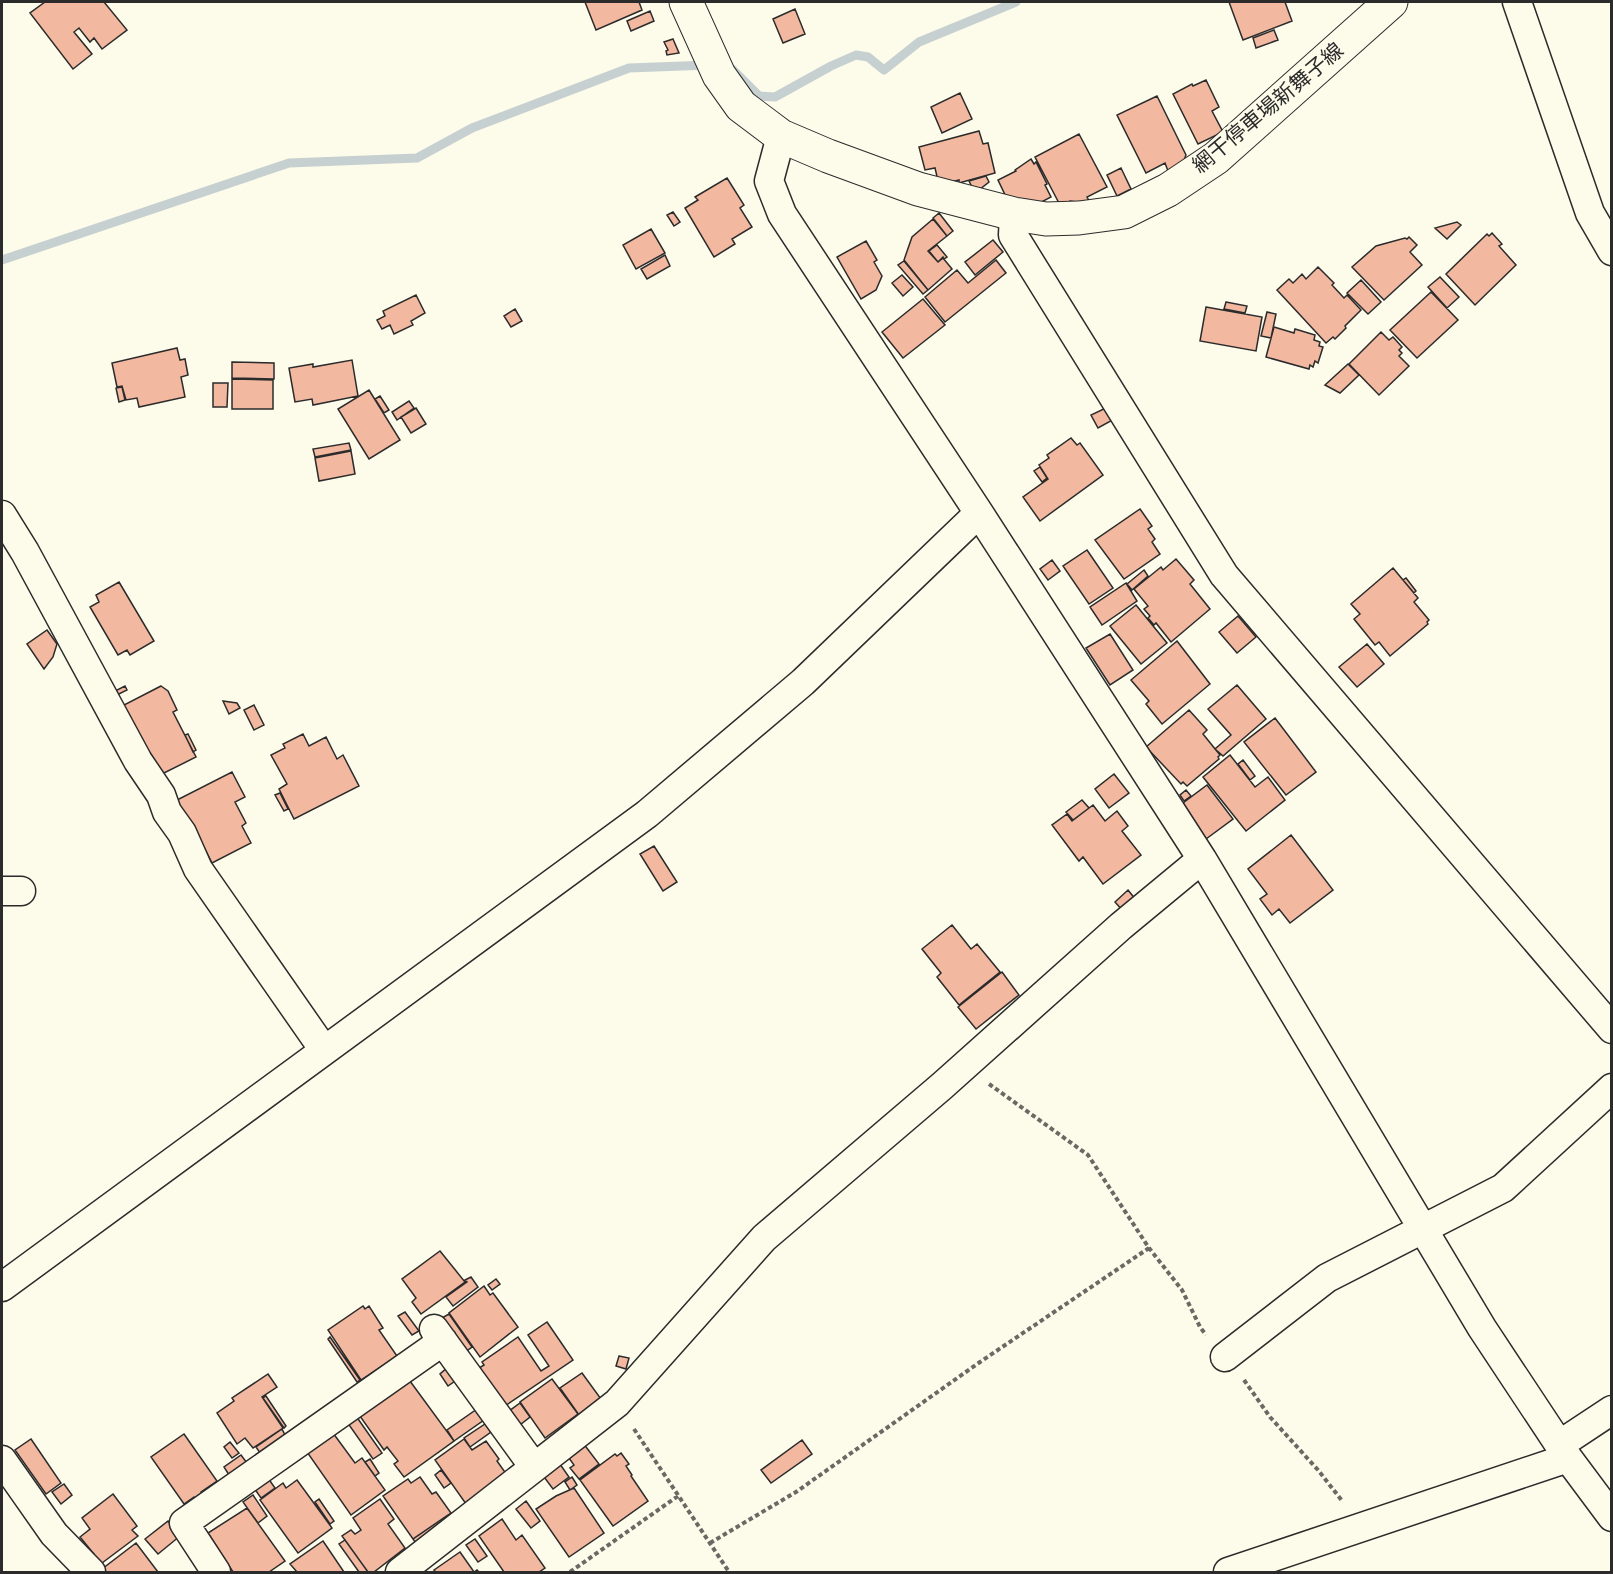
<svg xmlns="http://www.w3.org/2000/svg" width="1613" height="1574" font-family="'Crimson Pro','Noto Sans JP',serif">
  <rect width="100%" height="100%" fill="#fdfbea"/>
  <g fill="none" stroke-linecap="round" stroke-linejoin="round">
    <path stroke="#c7d0d0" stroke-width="9" d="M732,69L759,96L775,97L831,66L856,55L868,57L884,70L919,42L1016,2
      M2,260L289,163L417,158L472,128L629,68L709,65"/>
  </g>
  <path fill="#f2b8a0" stroke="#2b2b2b" stroke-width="1.5" d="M45,2H104L127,30L102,49L94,38L90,42L79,28L74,32L92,54L73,69L30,13Z
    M585,2H639L642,10L596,30Z
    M1229,2H1285L1292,21L1243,40Z
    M795,9L805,34L783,43L773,19Z
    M650,11L654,21L631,31L627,21Z
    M1274,30L1278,40L1256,48L1253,38Z
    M673,39L679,53L667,55L666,51L668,50L664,42Z
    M1206,80L1219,107L1212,111L1223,132L1198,144L1173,94L1192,84L1193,86Z
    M960,93L972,119L942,133L931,107Z
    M1157,96L1186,155L1183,163L1168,171L1165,163L1146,173L1117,115Z
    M979,131L983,144L988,143L995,173L959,183V180L939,185L935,168L925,170L919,147Z
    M1079,134L1107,187L1087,197L1091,204L1070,201L1061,207L1035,157Z
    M1031,159L1034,164L1036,162L1047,184L1045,185L1051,197L1034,206L1009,203L998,180L1016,171L1015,170Z
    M1121,168L1131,189L1117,196L1107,175Z
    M986,176L989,182L975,193L969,181Z
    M727,178L744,205L740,208L752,227L732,239L735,244L714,257L685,208L698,200L695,197Z
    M673,212L680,222L674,226L667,215Z
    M939,213L953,231L947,236L933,218Z
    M933,219L947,236L928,251L938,262L943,258L952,269L928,290L904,260L912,237Z
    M1457,222L1461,225L1447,239L1435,228Z
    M651,229L665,253L636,269L623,245Z
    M1492,233L1502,244L1499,246L1516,265L1475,305L1446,274L1487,234L1489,236Z
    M1409,237L1417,245L1410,252L1422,265L1384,300L1352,267L1376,246L1405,238L1407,239Z
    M993,240L1003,252L975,275L965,262Z
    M866,241L877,260L874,262L882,276L876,290L861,299L837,257Z
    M937,245L947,257L944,259L943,257L938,262L929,251Z
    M665,255L670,266L647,279L641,269Z
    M996,260L1006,273L945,322L925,297L957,270L968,283Z
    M904,261L928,290L923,294L898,265Z
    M1318,267L1334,283L1332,285L1344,298L1347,295L1361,310L1345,326L1346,328L1335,339L1333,337L1326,343L1277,290L1289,279L1293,283L1302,274L1306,279Z
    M902,275L913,287L903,296L892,283Z
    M1440,277L1459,297L1447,308L1428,287Z
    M1361,280L1381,302L1368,314L1347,293Z
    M1431,292L1458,320L1417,358L1390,330Z
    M416,295L425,313L411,321L413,325L394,334L390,325L382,329L377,320L385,316L383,311Z
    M923,299L945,325L903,358L882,332Z
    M1226,302L1247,306L1245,313L1224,309Z
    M1206,307L1262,317L1256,351L1200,341Z
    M515,309L522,321L511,327L504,316Z
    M1267,312L1276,314L1271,338L1261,336Z
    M1274,327L1294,333L1295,329L1315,335L1314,340L1320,342L1319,346L1323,347L1318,363L1315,361L1313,367L1310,365L1309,369L1266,357Z
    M1381,332L1389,340L1393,337L1402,347L1399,350L1402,353L1399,356L1409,366L1379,395L1349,364Z
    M177,348L180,360L185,359L188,375L181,377L185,397L139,407L137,398L126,400L122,386L117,387L112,363Z
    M352,360L358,396L313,405L312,399L295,402L289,368L313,364V367Z
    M232,362L274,363V379L232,378Z
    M1348,364L1359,375L1340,393L1325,385Z
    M232,379L273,380V409H232Z
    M213,383H228L227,407H213Z
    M122,387L125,400L119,402L116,388Z
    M369,390L400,440L369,459L338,409Z
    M380,396L389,410L384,413L375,399Z
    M409,401L414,408L397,420L392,412Z
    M1112,405L1118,417L1098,428L1091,415Z
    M416,408L426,424L411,433L401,417Z
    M1071,438L1077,445L1080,443L1103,475L1040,521L1023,497L1048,479L1039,465L1049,458L1047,455Z
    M349,443L351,450L315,457L313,449Z
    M351,451L355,474L319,481L315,458Z
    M1040,467L1047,478L1042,482L1034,471Z
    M1140,509L1152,526L1148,529L1155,539L1152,542L1160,554L1124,579L1095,540Z
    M1087,550L1113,588L1089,604L1063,566Z
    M1176,559L1194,580L1190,584L1210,609L1171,642L1156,623L1154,625L1148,618L1150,616L1144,609L1148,606L1134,589L1161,567L1163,570Z
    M1052,560L1060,571L1048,580L1040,569Z
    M1393,568L1418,598L1414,602L1429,620L1427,622L1428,624L1390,656L1379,642L1375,645L1354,619L1360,614L1351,604Z
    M1144,570L1148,576L1132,590L1127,584Z
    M1406,578L1416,591L1414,593L1403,580Z
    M119,582L154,641L130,655L127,650L118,655L90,607L99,602L96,595Z
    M1126,583L1137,601L1102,625L1090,607Z
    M1136,605L1167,643L1141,664L1110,626Z
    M1238,616L1256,637L1237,653L1219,632Z
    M47,630L57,644L53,657L44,669L27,644Z
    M1110,634L1133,670L1110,685L1086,648Z
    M1177,641L1210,684L1162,724L1146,704L1149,701L1131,680Z
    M1367,644L1384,664L1357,687L1339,667Z
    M1237,685L1266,719L1223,756L1215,749L1231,735L1208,709Z
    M125,686L127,690L117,695L115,691Z
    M161,686L168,691L177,710L173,712L196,757L156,777L122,706Z
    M223,701L237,703L240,708L229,714Z
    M254,705L264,725L254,730L244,710Z
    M1189,710L1207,730L1203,734L1220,755L1218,757L1219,759L1187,786L1183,782L1181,784L1146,747Z
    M1275,718L1316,772L1286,795L1244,742Z
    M188,734L196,750L193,752L185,735Z
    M303,734L309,746L326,737L337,759L343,755L359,786L294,819L279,789L287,784L271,755L285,748L283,744Z
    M1230,755L1255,787L1268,777L1285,800L1246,831L1203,777Z
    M1243,760L1255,776L1250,780L1238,764Z
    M232,772L245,797L235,802L246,823L242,826L251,843L212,863L192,824L175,801Z
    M1114,774L1129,793L1109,808L1095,789Z
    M1207,785L1233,819L1206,839L1183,803Z
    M1186,790L1191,796L1184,801L1180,795Z
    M280,793L288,809L284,811L275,795Z
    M1082,800L1089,808L1073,820L1066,812Z
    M1093,805L1105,821L1117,811L1128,826L1122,831L1141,855L1103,884L1083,857L1079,861L1052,825L1067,814L1072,821Z
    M1291,835L1333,890L1290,923L1279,909L1272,915L1260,899L1267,894L1248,869Z
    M654,846L677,882L663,891L640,854Z
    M1128,890L1136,900L1123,911L1115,902Z
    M952,925L971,949L977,944L1000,972L959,1005L937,977L941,973L922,949Z
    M1002,972L1019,995L976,1029L958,1007Z
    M440,1251L465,1282L421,1314L412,1302L416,1298L402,1279Z
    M471,1277L478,1287L453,1306L446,1297L467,1282L465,1280Z
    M496,1279L500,1284L492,1290L488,1285Z
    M484,1286L490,1295L493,1293L518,1327L480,1357L449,1313Z
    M363,1306L365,1309L369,1306L383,1328L379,1330L397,1356L361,1380L328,1330Z
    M405,1312L419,1331L412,1335L398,1316Z
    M449,1314L472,1347L464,1353L440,1319Z
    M547,1322L573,1360L502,1408L476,1370L484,1365L482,1362L518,1337L541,1371L549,1366L528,1335Z
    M330,1337L360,1380L357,1382L328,1339Z
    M619,1356L629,1358L626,1369L616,1366Z
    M447,1368L455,1381L448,1386L440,1374Z
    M582,1373L601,1399L579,1415L560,1388Z
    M268,1374L277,1387L262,1397L283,1428L253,1448L245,1438L237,1444L217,1413L234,1401L232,1398Z
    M407,1377L454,1441L404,1477L394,1464L398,1461L387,1447L384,1450L357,1412Z
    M552,1379L578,1414L545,1438L520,1402Z
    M266,1396L286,1426L284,1428L263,1398Z
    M520,1403L530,1417L516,1428L505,1414Z
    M477,1409L484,1420L454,1441L447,1430Z
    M356,1416L382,1453L373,1459L347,1422Z
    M485,1424L491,1432L470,1447L464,1438Z
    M282,1429L285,1435L260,1453L256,1447Z
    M333,1433L355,1463L362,1458L385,1490L351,1515L307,1452Z
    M184,1434L217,1481L201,1492L202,1494L195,1499L194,1497L184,1504L151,1457Z
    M31,1439L61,1483L46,1494L15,1450Z
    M464,1439L472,1450L486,1441L499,1459L497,1461L512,1482L471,1511L435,1460Z
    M580,1439L599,1464L579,1479L570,1468L574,1465L564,1451Z
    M802,1440L812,1454L771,1483L761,1470Z
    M230,1442L239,1453L232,1458L224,1447Z
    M621,1453L629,1464L626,1466L632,1475L631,1476L648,1501L613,1526L580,1480L615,1454L617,1456Z
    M241,1455L247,1463L229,1475L224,1467Z
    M555,1457L569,1477L553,1489L544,1477Z
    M370,1459L379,1473L375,1476L365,1462Z
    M441,1470L451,1483L444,1488L435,1475Z
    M420,1477L432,1494L436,1492L451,1513L413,1539L383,1496L408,1479L411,1483Z
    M572,1477L577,1485L570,1490L565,1482Z
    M268,1478L275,1488L261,1498L254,1488Z
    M297,1480L332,1528L298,1553L260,1500L283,1483L286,1488Z
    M64,1484L72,1495L61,1504L52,1492Z
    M574,1488L604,1533L569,1557L536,1509L556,1496Z
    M113,1494L137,1526L132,1530L138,1536L98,1566L91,1556L94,1554L80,1537L90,1529L82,1518Z
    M253,1495L267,1516L258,1523L243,1502Z
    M319,1499L334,1521L330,1524L315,1502Z
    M380,1499L394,1519L388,1524L405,1548L374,1572H368L342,1536L351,1530L355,1534L361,1530L353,1518Z
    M526,1501L540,1521L531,1528L516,1509Z
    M247,1508L285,1561L269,1572H233L208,1533Z
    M448,1515L455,1525L420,1549L413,1539Z
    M502,1519L516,1540L522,1535L545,1568L539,1572H504L479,1536Z
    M168,1521L180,1536L158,1554L145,1539Z
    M475,1539L487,1556L478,1562L466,1545Z
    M345,1540L368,1572H359L339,1544Z
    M323,1541L344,1572H297L290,1564Z
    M136,1543L158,1572H106L102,1569Z
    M460,1552L474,1572L477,1570L479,1572H436L434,1570Z"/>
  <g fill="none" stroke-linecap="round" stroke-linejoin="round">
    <defs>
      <path id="street" d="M1517,2L1590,213L1612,251
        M781,136L769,181L782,214L979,513L1202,859L1482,1328L1568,1458L1612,1517
        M1014,214L1013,235L1224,575L1612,1029
        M2,515L25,552L138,761L161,795L167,812L182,833L198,869L324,1050
        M2,891H21
        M2,1287L647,814L803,682L979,513
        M434,1329L534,1467
        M1225,1357L1327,1278L1503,1188L1612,1088
        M1559,1445L1612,1410
        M2,1460L54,1534L91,1572
        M216,1572L184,1523L443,1341
        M400,1572L617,1403L764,1238L942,1086L1121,926L1202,859
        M1228,1572L1568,1458"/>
      <path id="secondary" d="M686,2L719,75L741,106L781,136L828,156L918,189L1014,214L1046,219L1079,218L1124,212L1168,190L1216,158L1391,2"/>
    </defs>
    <use href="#street" stroke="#2b2b2b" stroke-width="31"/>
    <use href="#secondary" stroke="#2b2b2b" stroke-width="35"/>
    <path stroke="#6a6964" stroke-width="4" stroke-dasharray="4.5 3" stroke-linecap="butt" d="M989,1084L1088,1155L1149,1248L1182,1290L1200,1327L1206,1335
      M1244,1380L1270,1417L1318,1470L1343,1502
      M634,1429L729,1572
      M710,1543L796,1492L980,1362L1149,1248
      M570,1572L678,1496"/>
    <use href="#street" stroke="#fdfbea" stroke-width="28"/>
    <use href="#secondary" stroke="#fdfbea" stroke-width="33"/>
  </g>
  <g text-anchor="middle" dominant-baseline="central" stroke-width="4.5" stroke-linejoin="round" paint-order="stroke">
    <g font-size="21" fill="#2b2b2b" stroke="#fdfbea">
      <text transform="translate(1268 108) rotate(-40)">網干停車場新舞子線</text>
    </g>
  </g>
  <rect width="1613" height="1574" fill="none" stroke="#2b2b2b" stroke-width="6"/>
</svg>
